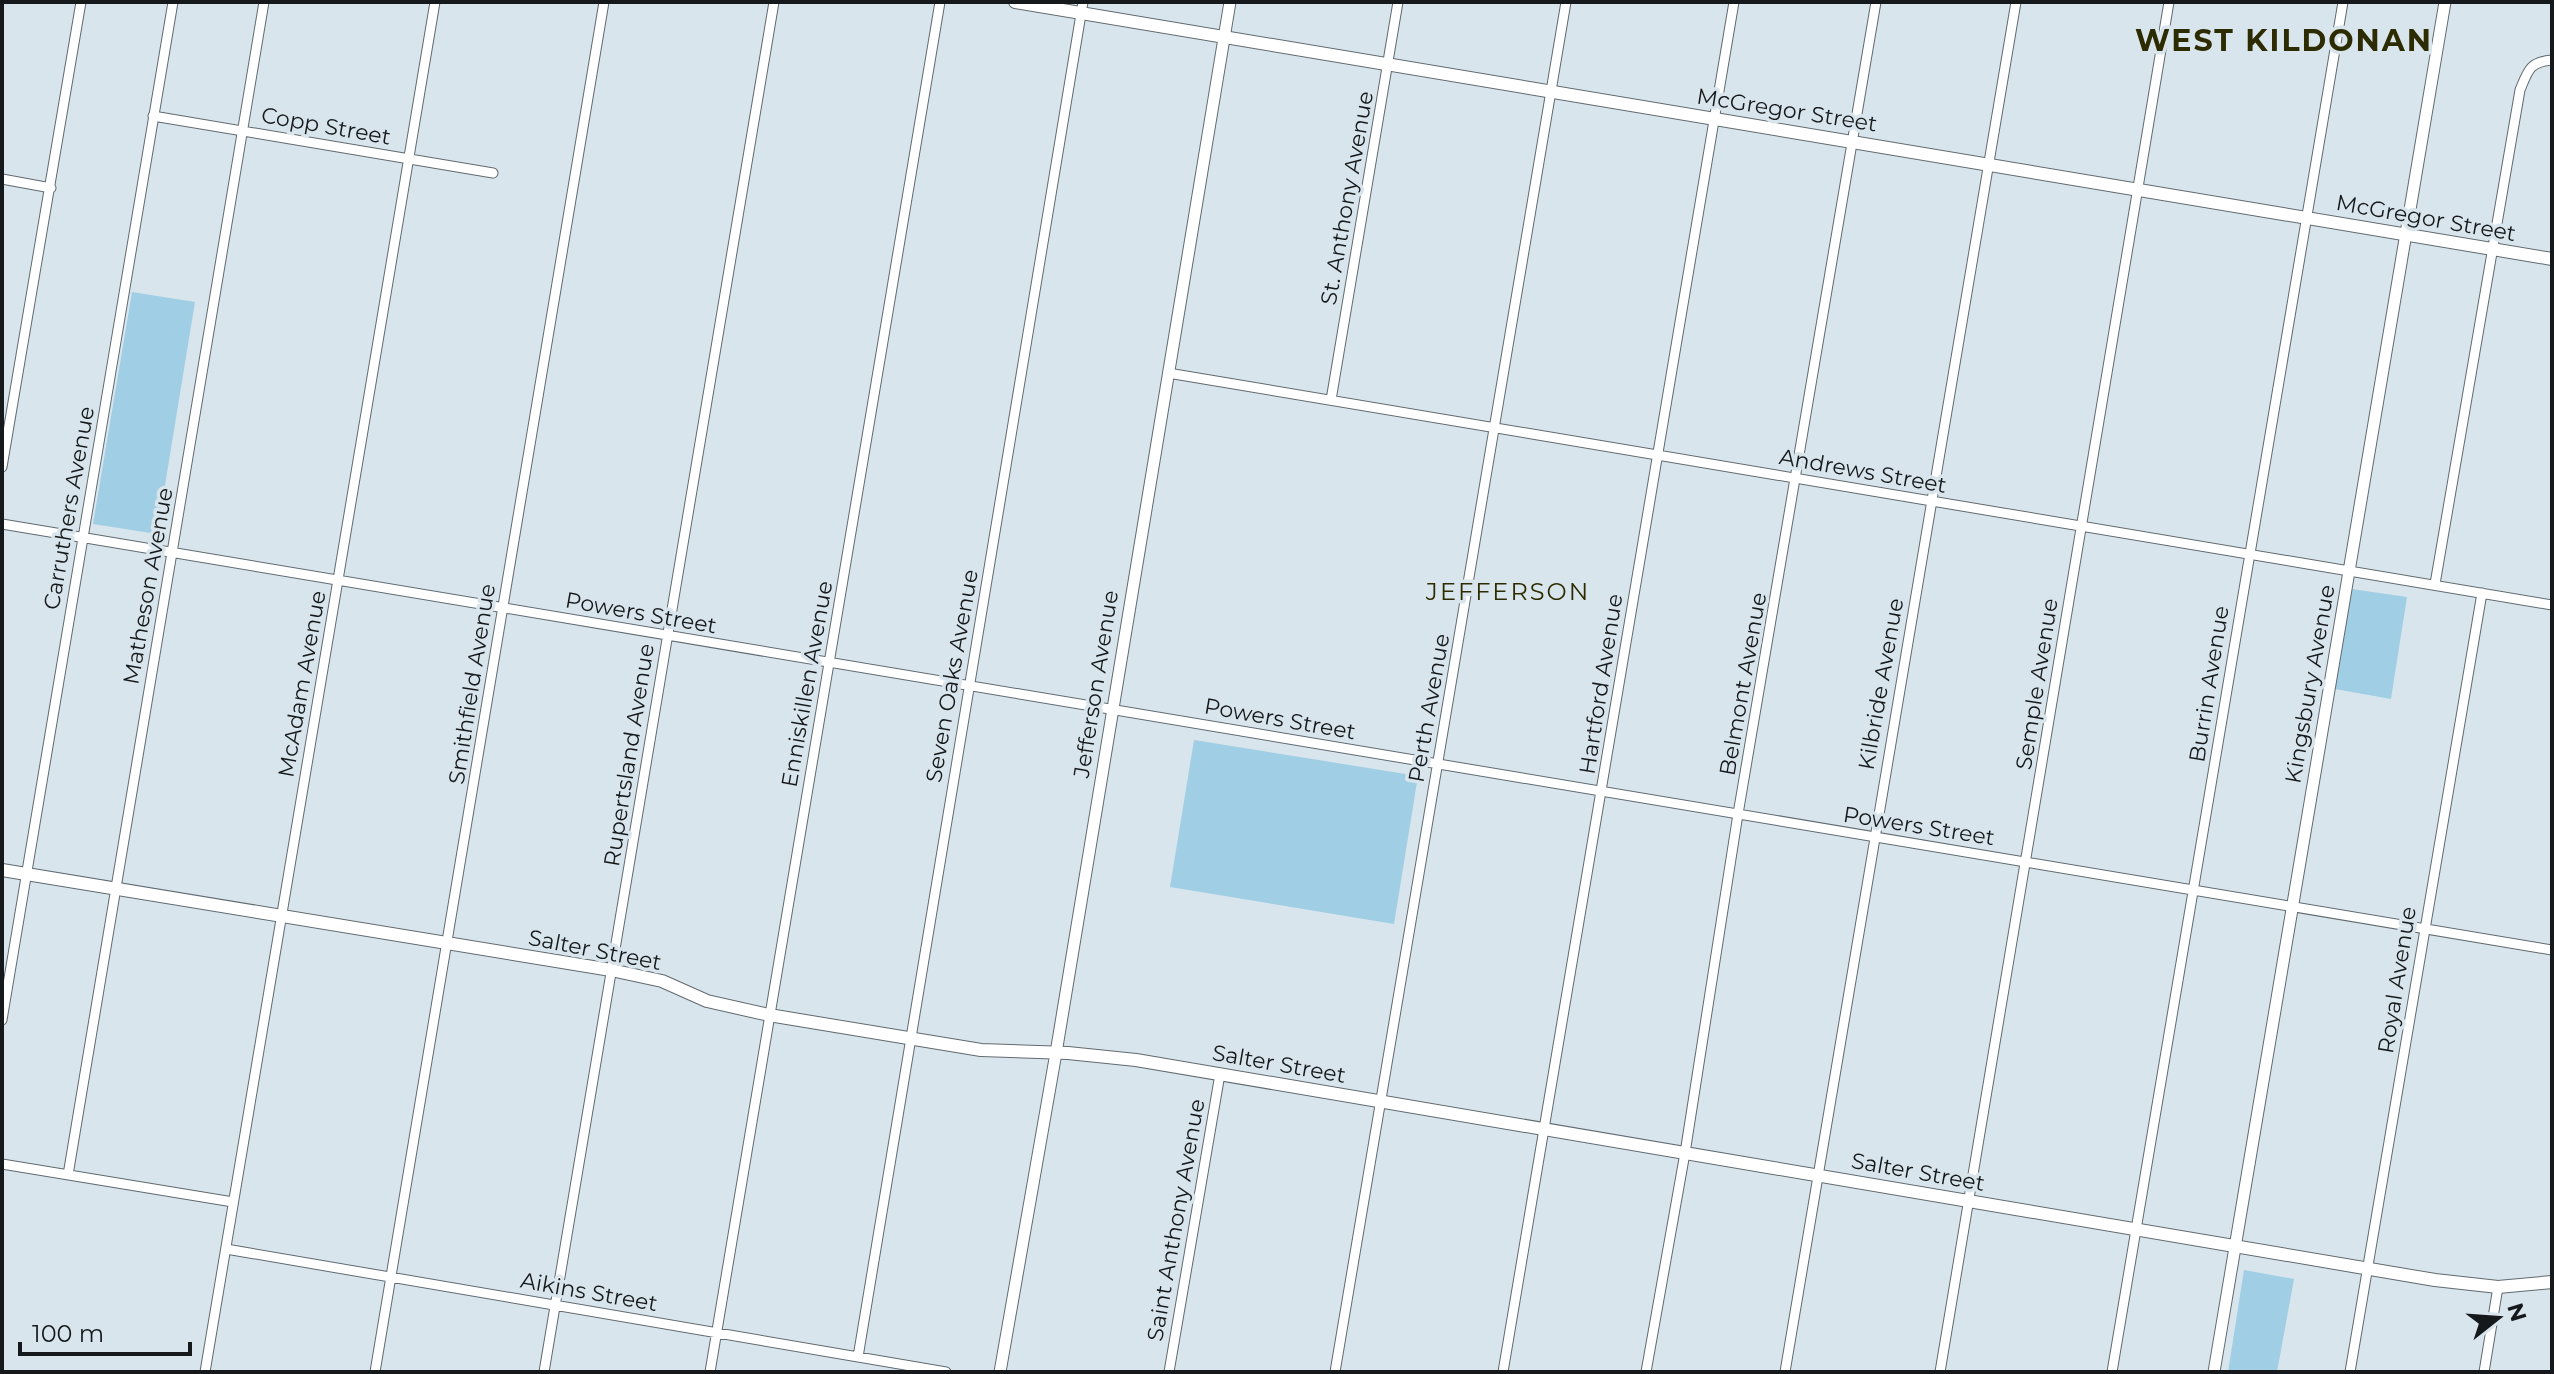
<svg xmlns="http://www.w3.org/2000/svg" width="2554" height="1374" font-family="Montserrat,sans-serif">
  <rect width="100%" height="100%" fill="#d9e5ec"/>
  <path fill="#a0cee5" d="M132,292L195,302L157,534L93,524Z
    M2352,589L2407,597L2391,699L2335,689Z
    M1194,740L1418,776L1394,924L1170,887Z
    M2244,1270L2294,1279L2277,1372H2228Z"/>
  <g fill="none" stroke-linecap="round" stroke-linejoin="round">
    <defs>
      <path id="minor" d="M153,116L493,173
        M2,179L51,188
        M1168,373L2552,605
        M1331,400L1398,2
        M2,467L81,2
        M2,524L2552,950
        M2435,584L2520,90C2528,71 2529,62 2552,60
        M2,1020L173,2
        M2,1164L233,1202
        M68,1175L264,2
        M226,1249L946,1372
        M858,1357L1083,2
        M205,1372L435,2
        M375,1372L604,2
        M544,1372L774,2
        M710,1372L940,2
        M1169,1372L1220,1074
        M1335,1372L1566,2
        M1503,1372L1734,2
        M1646,1372L1685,1153L1738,814L1876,2
        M1785,1372L2016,2
        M1940,1372L2169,2
        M2112,1372L2343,2
        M2350,1372L2482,593
        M2484,1372L2498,1287"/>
      <path id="tertiary" d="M1000,1372L1056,1053L1230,2
        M2214,1372L2445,2"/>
      <path id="secondary" d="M1015,2L2552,259
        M2,870L611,970L662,981L707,1001L769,1015L981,1050L1068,1053L1136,1060L2435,1280L2498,1287L2552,1282"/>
    </defs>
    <use href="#minor" stroke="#606a70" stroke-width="11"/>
    <use href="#tertiary" stroke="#606a70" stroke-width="13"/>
    <use href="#secondary" stroke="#606a70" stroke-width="14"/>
    <use href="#minor" stroke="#fff" stroke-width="9"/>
    <use href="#tertiary" stroke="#fff" stroke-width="11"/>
    <use href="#secondary" stroke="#fff" stroke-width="12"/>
  </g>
  <g text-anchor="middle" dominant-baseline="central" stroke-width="7" stroke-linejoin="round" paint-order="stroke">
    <g font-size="22" fill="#15191b" stroke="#d9e5ec">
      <text transform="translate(1787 110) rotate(9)">McGregor Street</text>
      <text transform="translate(326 126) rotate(10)">Copp Street</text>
      <text transform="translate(1347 198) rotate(-80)">St. Anthony Avenue</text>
      <text transform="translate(2426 218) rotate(10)">McGregor Street</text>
      <text transform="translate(1863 471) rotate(10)">Andrews Street</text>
      <text transform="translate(69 508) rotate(-80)">Carruthers Avenue</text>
      <text transform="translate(148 586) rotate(-80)">Matheson Avenue</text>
      <text transform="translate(641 613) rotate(10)">Powers Street</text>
      <text transform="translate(952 676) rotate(-80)">Seven Oaks Avenue</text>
      <text transform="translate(302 684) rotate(-80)">McAdam Avenue</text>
      <text transform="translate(472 684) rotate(-81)">Smithfield Avenue</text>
      <text transform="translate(807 684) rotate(-80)">Enniskillen Avenue</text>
      <text transform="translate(1096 684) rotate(-81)">Jefferson Avenue</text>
      <text transform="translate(1601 684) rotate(-81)">Hartford Avenue</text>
      <text transform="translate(1743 684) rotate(-80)">Belmont Avenue</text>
      <text transform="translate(1881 684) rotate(-80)">Kilbride Avenue</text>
      <text transform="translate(2037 684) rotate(-81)">Semple Avenue</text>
      <text transform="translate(2209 684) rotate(-81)">Burrin Avenue</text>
      <text transform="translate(2310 684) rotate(-80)">Kingsbury Avenue</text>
      <text transform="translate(1429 708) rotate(-80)">Perth Avenue</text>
      <text transform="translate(1280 719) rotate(10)">Powers Street</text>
      <text transform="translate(629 755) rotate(-81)">Rupertsland Avenue</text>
      <text transform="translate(1919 826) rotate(9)">Powers Street</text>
      <text transform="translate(595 950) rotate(11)">Salter Street</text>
      <text transform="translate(2397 980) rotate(-81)">Royal Avenue</text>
      <text transform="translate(1279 1064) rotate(10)">Salter Street</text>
      <text transform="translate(1918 1172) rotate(10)">Salter Street</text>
      <text transform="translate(1176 1220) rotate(-80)">Saint Anthony Avenue</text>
      <text transform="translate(589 1292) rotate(10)">Aikins Street</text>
    </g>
    <g font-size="24" letter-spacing="2" fill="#2d2b01" stroke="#d9e5ec">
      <text x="1508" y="591">JEFFERSON</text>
    </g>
    <g font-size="30" font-weight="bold" letter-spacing="2" fill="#2d2b01" stroke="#d9e5ec">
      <text x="2284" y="40">WEST KILDONAN</text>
    </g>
  </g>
  <rect width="2554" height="1374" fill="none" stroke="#15191b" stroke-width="8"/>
  <g transform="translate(2498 1318) rotate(73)" stroke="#d9e5ec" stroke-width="6" paint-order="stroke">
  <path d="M0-6L14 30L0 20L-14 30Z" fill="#15191b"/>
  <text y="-12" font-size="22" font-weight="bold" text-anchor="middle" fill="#15191b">N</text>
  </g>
  <path d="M20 1342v12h170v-12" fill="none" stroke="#15191b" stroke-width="4"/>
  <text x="32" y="1342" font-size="24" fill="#15191b" stroke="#d9e5ec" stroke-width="6" paint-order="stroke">100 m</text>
</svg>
